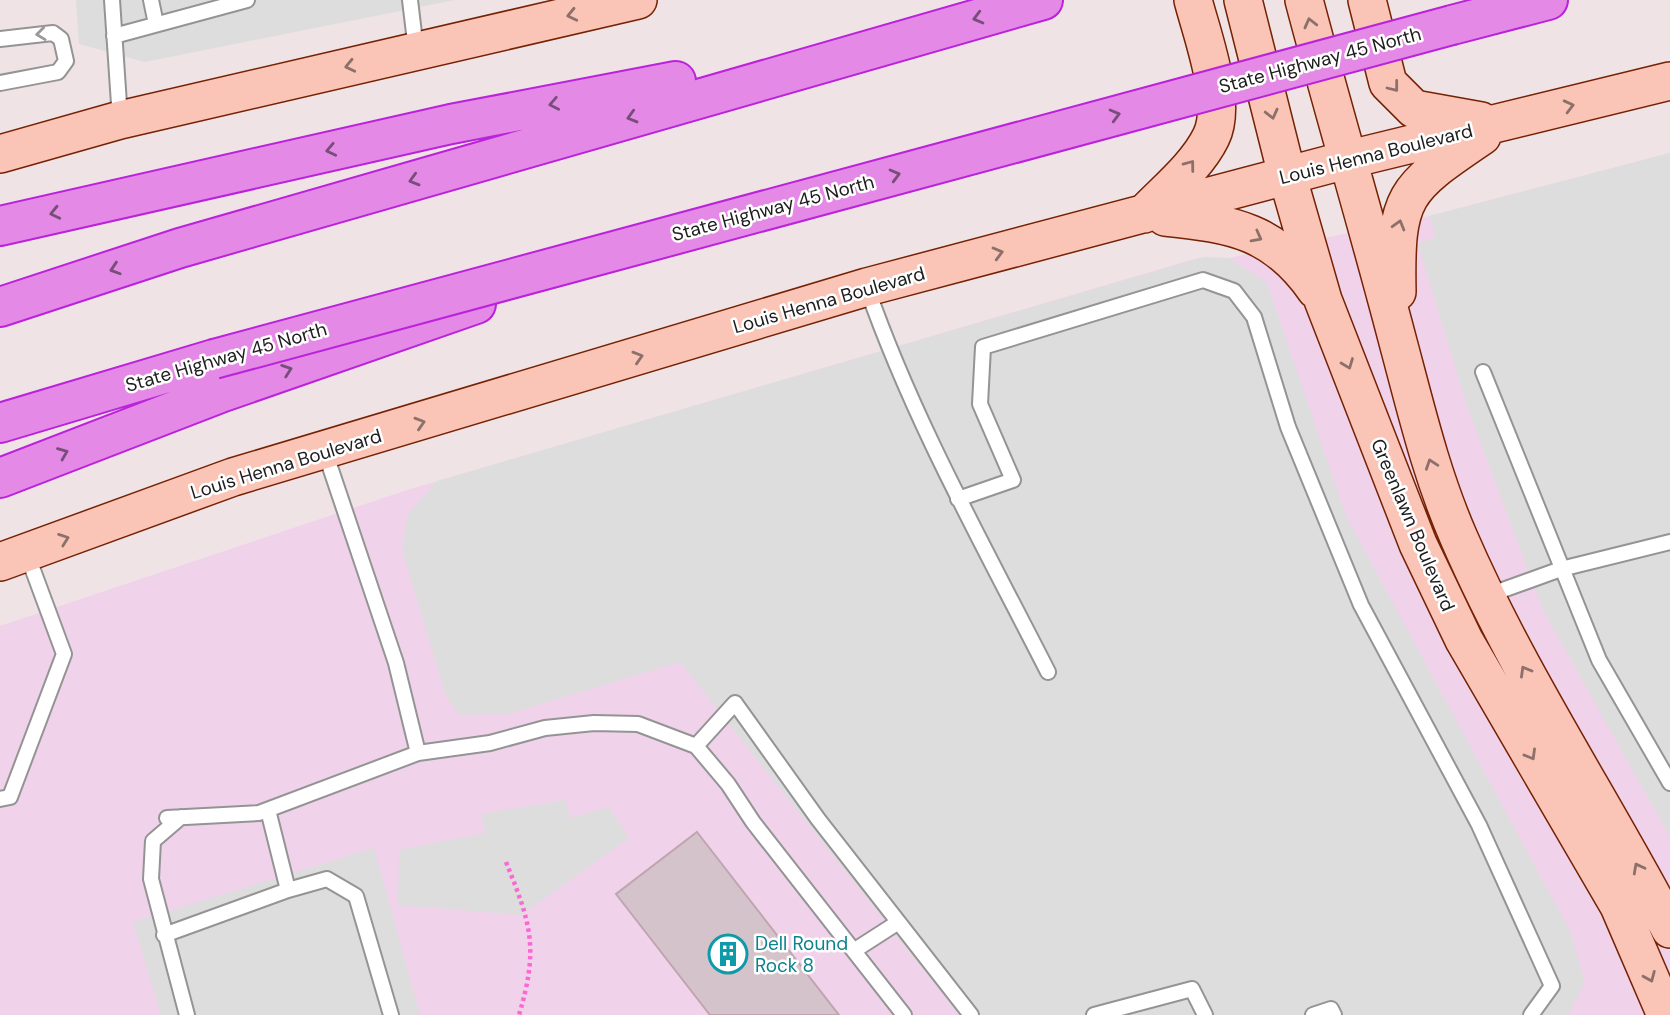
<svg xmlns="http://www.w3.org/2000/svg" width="1670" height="1015" font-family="'DM Sans',sans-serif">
  <rect width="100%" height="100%" fill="#efe3e5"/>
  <path fill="#f0d2ea" d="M1670,153V1015H0V626L404,491L1198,258H1229L1429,216Z"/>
  <path fill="#ddd" d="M76,0H455L145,62L79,44Z
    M1670,153V837L1543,610L1468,409L1418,244L1436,237L1429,216Z
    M1204,257L1229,258L1267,283L1346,516L1570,931L1585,982L1568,1015H959L680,662L508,714L459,715L446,696L402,550L408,514L437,481Z
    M565,800L571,818L609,807L629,838L521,915L398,905L399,850L485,833L481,814Z
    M374,848L420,1015H161L133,922Z"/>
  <path fill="#d5c3cb" stroke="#c0a5b0" stroke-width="2" d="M697,832L839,1015H710L616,894Z"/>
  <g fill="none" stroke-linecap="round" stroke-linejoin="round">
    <defs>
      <path id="lane" d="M112,0L120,119
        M151,0L156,24
        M410,0L416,50
        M114,36L247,0
        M0,39L53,33L61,39L66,61L58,72L0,83
        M867,288C914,422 984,546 1048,672
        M1483,372L1599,660L1670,783
        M325,452L396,663L418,753
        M958,499L1013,480L980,404L983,347L1203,280L1234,291L1254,317L1288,427L1361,605L1479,825L1552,986L1531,1015
        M1486,596L1561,569L1670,542
        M696,746L735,703L818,819L971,1015
        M0,799L10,797L64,654L27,554
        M268,810L288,890L327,879L356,896L391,1015
        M181,817L153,841L151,879L187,1015
        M167,818L259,813L418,753L490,743L545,728L594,723L638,724L696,746L728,784L753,822L904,1015
        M164,935L288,890
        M855,950L897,923
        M1094,1015L1192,989L1205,1015
        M1313,1015L1331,1009L1334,1015"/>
      <path id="secondary" d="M1243,0L1287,175L1323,300L1418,544L1464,640L1619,906L1666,1015
        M1304,0C1334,114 1368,227 1398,342C1416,409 1431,474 1459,538C1518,674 1601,798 1670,929
        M1367,0L1388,83L1414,109L1481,121
        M0,154L120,120L638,0
        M1144,214C1166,191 1197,166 1211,137C1228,103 1202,35 1193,0
        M1165,217C1233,224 1275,231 1316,290
        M1397,292C1395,194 1404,189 1482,136
        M0,562L233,477L867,287L1346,160L1670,81"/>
      <path id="highway" d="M1452,25L1548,0
        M0,226L451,124L676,81
        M0,307L180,248L1043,0
        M0,423L214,359
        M0,478L223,392L476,304"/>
    </defs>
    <use href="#lane" stroke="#949494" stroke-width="18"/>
    <use href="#secondary" stroke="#752204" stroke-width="40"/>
    <use href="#highway" stroke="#ba22db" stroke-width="42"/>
    <path stroke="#fb68d4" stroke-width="4.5" stroke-dasharray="3.5 3.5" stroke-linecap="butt" d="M506,862C531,924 539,948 519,1015"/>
    <use href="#lane" stroke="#fff" stroke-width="14"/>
    <use href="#secondary" stroke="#fac4b6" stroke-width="37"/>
    <use href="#highway" stroke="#e589e7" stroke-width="38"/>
    <defs>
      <path id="highway-bridge" d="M214,359L1452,25"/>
    </defs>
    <use href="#highway-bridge" stroke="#ba22db" stroke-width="42" stroke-linecap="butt"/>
    <use href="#highway-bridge" stroke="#e589e7" stroke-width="38"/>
  </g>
  <defs><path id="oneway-chevron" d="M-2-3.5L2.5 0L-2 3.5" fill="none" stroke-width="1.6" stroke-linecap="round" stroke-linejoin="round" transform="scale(1.75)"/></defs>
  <g stroke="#8c706a">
    <use href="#oneway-chevron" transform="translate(572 15) rotate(167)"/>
    <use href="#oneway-chevron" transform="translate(1310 23) rotate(-104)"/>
    <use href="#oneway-chevron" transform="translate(350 66) rotate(167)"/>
    <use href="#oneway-chevron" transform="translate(1394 87) rotate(52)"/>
    <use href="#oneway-chevron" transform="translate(1569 106) rotate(-14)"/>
    <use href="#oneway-chevron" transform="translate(1272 114) rotate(76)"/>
    <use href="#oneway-chevron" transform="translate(1190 165) rotate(-53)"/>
    <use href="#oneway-chevron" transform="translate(1399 225) rotate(-74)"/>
    <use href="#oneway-chevron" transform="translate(1257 237) rotate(28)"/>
    <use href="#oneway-chevron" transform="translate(998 253) rotate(-15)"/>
    <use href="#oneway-chevron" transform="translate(638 357) rotate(-17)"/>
    <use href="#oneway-chevron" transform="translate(1348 364) rotate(69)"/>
    <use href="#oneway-chevron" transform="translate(420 423) rotate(-17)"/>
    <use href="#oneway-chevron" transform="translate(1431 464) rotate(-109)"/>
    <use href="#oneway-chevron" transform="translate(64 539) rotate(-20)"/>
    <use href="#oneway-chevron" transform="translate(1525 671) rotate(-120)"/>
    <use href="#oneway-chevron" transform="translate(1531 755) rotate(60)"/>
    <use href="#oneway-chevron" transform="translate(1638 868) rotate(-118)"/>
    <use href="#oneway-chevron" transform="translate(1650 977) rotate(67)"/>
  </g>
  <g stroke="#774e78">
    <use href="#oneway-chevron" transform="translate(978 18) rotate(165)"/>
    <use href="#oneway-chevron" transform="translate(554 104) rotate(169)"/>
    <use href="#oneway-chevron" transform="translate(1115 115) rotate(-15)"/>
    <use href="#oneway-chevron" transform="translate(632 117) rotate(164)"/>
    <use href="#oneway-chevron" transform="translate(331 150) rotate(168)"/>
    <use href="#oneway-chevron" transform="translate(895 175) rotate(-15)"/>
    <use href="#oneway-chevron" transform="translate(414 180) rotate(164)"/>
    <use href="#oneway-chevron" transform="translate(55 213) rotate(167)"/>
    <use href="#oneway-chevron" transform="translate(115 269) rotate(162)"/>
    <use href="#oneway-chevron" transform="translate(287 370) rotate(-19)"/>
    <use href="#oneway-chevron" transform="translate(63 453) rotate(-22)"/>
  </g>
  <use stroke="#999" href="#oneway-chevron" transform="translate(41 34) rotate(173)"/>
  <defs>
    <symbol id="building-ring" viewBox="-11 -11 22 22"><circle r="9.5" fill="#fff" stroke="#0f9aa8" stroke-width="1.5"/><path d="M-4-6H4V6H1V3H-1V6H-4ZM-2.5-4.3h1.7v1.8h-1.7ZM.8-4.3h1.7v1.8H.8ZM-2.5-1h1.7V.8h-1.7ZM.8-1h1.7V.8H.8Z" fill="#0f9aa8"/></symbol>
  </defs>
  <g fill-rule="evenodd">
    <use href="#building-ring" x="706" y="932" width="44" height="44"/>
  </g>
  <g text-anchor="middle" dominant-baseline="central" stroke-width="5" stroke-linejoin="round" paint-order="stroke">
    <g font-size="19" fill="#1d1d1d" stroke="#fff">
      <text transform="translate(1320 60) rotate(-15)">State Highway 45 North</text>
      <text transform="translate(1376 154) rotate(-14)">Louis Henna Boulevard</text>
      <text transform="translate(773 208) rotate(-15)">State Highway 45 North</text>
      <text transform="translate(829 300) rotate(-16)">Louis Henna Boulevard</text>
      <text transform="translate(226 357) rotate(-16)">State Highway 45 North</text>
      <text transform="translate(286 464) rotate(-17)">Louis Henna Boulevard</text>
      <text transform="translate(1413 525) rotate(67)">Greenlawn Boulevard</text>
    </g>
    <g font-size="19" fill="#0d838f" stroke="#fff" text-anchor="start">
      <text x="755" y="943">Dell Round<tspan x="755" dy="22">Rock 8</tspan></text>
    </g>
  </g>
</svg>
